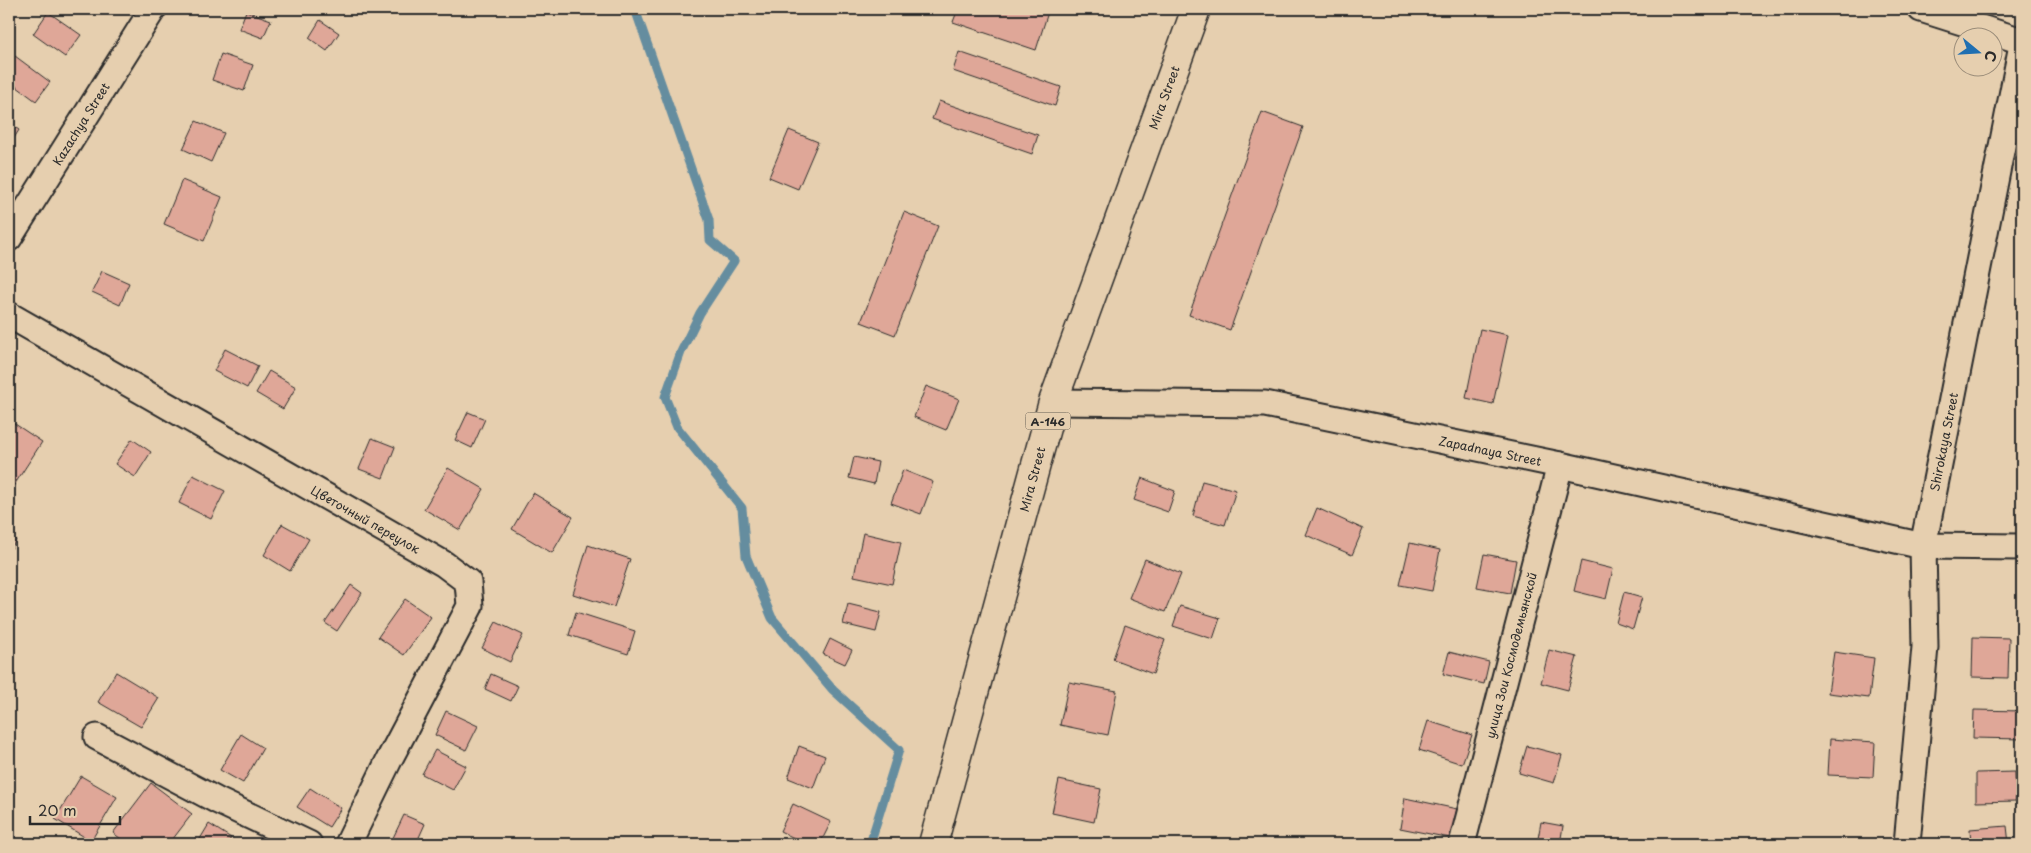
<svg xmlns="http://www.w3.org/2000/svg" width="2031" height="853" font-family="'Playpen Sans',sans-serif">
  <rect width="100%" height="100%" fill="#e6cfaf"/>
  <filter id="ink" filterUnits="userSpaceOnUse"><feTurbulence type="fractalNoise" baseFrequency=".02" numOctaves="2"/><feDisplacementMap in="SourceGraphic" scale="10" xChannelSelector="R" yChannelSelector="G"/><feConvolveMatrix kernelMatrix="1 2 1 2 8 2 1 2 1" color-interpolation-filters="sRGB"/></filter>
  <g filter="url(#ink)">
    <g fill="none" stroke-linecap="round" stroke-linejoin="round">
      <path stroke="#658d9f" stroke-width="9" d="M635,9L709,220L710,240L734,261L700,313L681,352L665,397L677,427L742,508L746,556L772,618L833,690L899,750L870,844"/>
    </g>
    <path fill="#dfa798" stroke="#2b2b2b" d="M958,9H1049L1036,50L953,22Z
      M246,11L271,20L263,38L239,29Z
      M48,12L81,35L65,57L33,34Z
      M320,20L339,33L327,51L309,38Z
      M959,52L1061,87L1055,106L953,71Z
      M221,54L253,65L244,91L212,80Z
      M15,56L50,82L36,101L9,81V64Z
      M939,101L1038,135L1032,154L932,119Z
      M1262,112L1303,127L1230,330L1189,315Z
      M196,121L224,133L211,162L183,149Z
      M9,123L19,130L9,146Z
      M789,130L818,142L798,189L769,177Z
      M182,180L222,197L204,241L164,224Z
      M904,212L938,226L895,335L861,322Z
      M102,271L129,283L120,305L92,292Z
      M1480,329L1508,335L1493,404L1466,398Z
      M225,349L258,366L247,388L214,371Z
      M269,371L296,387L283,409L256,393Z
      M926,386L959,399L946,430L914,417Z
      M468,412L485,419L472,448L455,440Z
      M9,420L42,442L9,493Z
      M372,438L395,447L383,478L359,469Z
      M132,439L151,452L135,477L115,464Z
      M854,457L878,462L874,484L849,478Z
      M448,468L484,489L460,530L424,509Z
      M903,470L933,482L921,514L891,503Z
      M193,475L225,491L211,519L179,503Z
      M1142,478L1175,491L1168,512L1134,500Z
      M1202,481L1236,490L1225,525L1193,516Z
      M533,493L573,517L552,553L512,529Z
      M1317,508L1363,529L1352,555L1306,535Z
      M282,524L309,539L290,571L264,555Z
      M863,533L901,542L892,584L854,576Z
      M9,535L16,540L9,552Z
      M1410,543L1440,550L1432,591L1400,585Z
      M588,545L630,559L614,607L573,594Z
      M1484,554L1516,560L1510,593L1477,587Z
      M1145,559L1181,574L1165,612L1129,598Z
      M1581,561L1613,569L1606,599L1574,591Z
      M351,585L362,593L337,631L325,623Z
      M1624,592L1642,597L1633,629L1616,623Z
      M405,599L431,617L404,655L378,637Z
      M848,604L881,612L876,632L843,624Z
      M1180,606L1220,618L1213,639L1173,626Z
      M576,612L635,631L628,654L569,635Z
      M496,622L523,635L510,662L482,648Z
      M1125,625L1165,640L1153,674L1113,659Z
      M1973,637L2009,638L2008,678L1972,677Z
      M830,639L852,650L845,664L823,654Z
      M1549,650L1577,657L1568,690L1541,683Z
      M1449,652L1489,662L1484,684L1443,674Z
      M1834,652L1874,658L1869,698L1828,693Z
      M116,672L159,698L141,727L98,702Z
      M491,674L518,686L511,701L485,689Z
      M1069,682L1117,691L1108,735L1060,725Z
      M1974,710L2022,711V739L1973,738Z
      M446,711L478,726L466,750L435,735Z
      M1428,721L1472,735L1462,764L1419,750Z
      M241,734L263,748L243,783L220,770Z
      M1830,739L1875,742L1873,777L1828,775Z
      M799,746L825,756L813,788L788,778Z
      M1527,746L1562,755L1554,783L1519,773Z
      M435,750L466,766L453,790L422,774Z
      M2015,772L2016,801L1976,802V773Z
      M81,776L117,797L91,841L55,819Z
      M1059,780L1101,789L1094,822L1052,813Z
      M151,783L192,814L169,844H128L113,833Z
      M310,788L341,808L329,827L297,807Z
      M1405,798L1457,809L1450,838L1400,828Z
      M793,804L831,822L820,844H806L780,831Z
      M404,815L425,824L416,844H390Z
      M1541,822L1563,826L1560,844H1537Z
      M209,824L231,838L227,844H197Z
      M2007,826L2009,844H1971L1970,829Z
      M1045,838L1069,844H1044Z
      M1815,841L1846,844H1815Z"/>
    <g fill="none" stroke-linecap="round" stroke-linejoin="round">
      <defs>
        <g id="street">
          <path d="M1921,9L2022,41"/>
          <path id="s1" d="M9,238L153,9"/>
          <path id="s2" d="M9,315L444,564L468,582L470,606L390,758L348,844"/>
          <path id="s3" d="M1053,402L1265,404L1560,465L1923,546L2022,547"/>
          <path d="M97,737L218,801L309,844"/>
          <path id="s4" d="M1462,844L1560,465"/>
          <path id="s5" d="M1907,844L1925,647L1923,546L2022,45"/>
        </g>
        <g id="highway">
          <path id="s6" d="M933,844L1053,402L1196,9"/>
        </g>
      </defs>
      <use href="#street" stroke="#2b2b2b" stroke-width="29"/>
      <use href="#highway" stroke="#2b2b2b" stroke-width="31"/>
      <use href="#street" stroke="#e6cfaf" stroke-width="25"/>
      <use href="#highway" stroke="#e6cfaf" stroke-width="28"/>
    </g>
  </g>
  <g text-anchor="middle" dominant-baseline="central" stroke-width="4.5" stroke-linejoin="round" paint-order="stroke">
    <rect fill="#e6cfaf" stroke="#635c53" stroke-width="1" x="1025.5" y="412.5" width="45" height="17" rx="4"/>
    <g font-size="11" font-weight="bold" fill="#2b2b2b">
      <text x="1048" y="421">А-146</text>
    </g>
    <g font-size="12" fill="#2b2b2b" stroke="#e6cfaf">
      <text stroke="none"><textPath href="#s6" startOffset="782">Mira Street</textPath></text>
      <text stroke="none"><textPath href="#s1" startOffset="135">Kazachya Street</textPath></text>
      <text stroke="none"><textPath href="#s5" startOffset="405">Shirokaya Street</textPath></text>
      <text stroke="none"><textPath href="#s3" startOffset="442">Zapadnaya Street</textPath></text>
      <text stroke="none"><textPath href="#s6" startOffset="378">Mira Street</textPath></text>
      <text stroke="none"><textPath href="#s2" startOffset="411">Цветочный переулок</textPath></text>
      <text stroke="none"><textPath href="#s4" startOffset="195">улица Зои Космодемьянской</textPath></text>
    </g>
  </g>
  <rect width="2031" height="853" fill="none" stroke="#e6cfaf" stroke-width="30"/>
  <rect x="15" y="15" width="2001" height="823" fill="none" stroke="#2b2b2b" stroke-width="2" filter="url(#ink)"/>
  <g transform="translate(1978 52) rotate(108)"><circle r="24" fill="#e6cfaf" stroke="#9b8d7a"/>
  <path d="M0-4L9 19L0 12L-9 19Z" fill="#1f6fb2"/>
  <text y="-8" font-size="14" font-weight="bold" text-anchor="middle" fill="#2b2b2b">С</text>
  </g>
  <path d="M30 816v8h90v-8" fill="none" stroke="#2b2b2b" stroke-width="2.5"/>
  <text x="38" y="816" font-size="15" fill="#2b2b2b" stroke="#e6cfaf" stroke-width="4" paint-order="stroke">20 m</text>
</svg>
